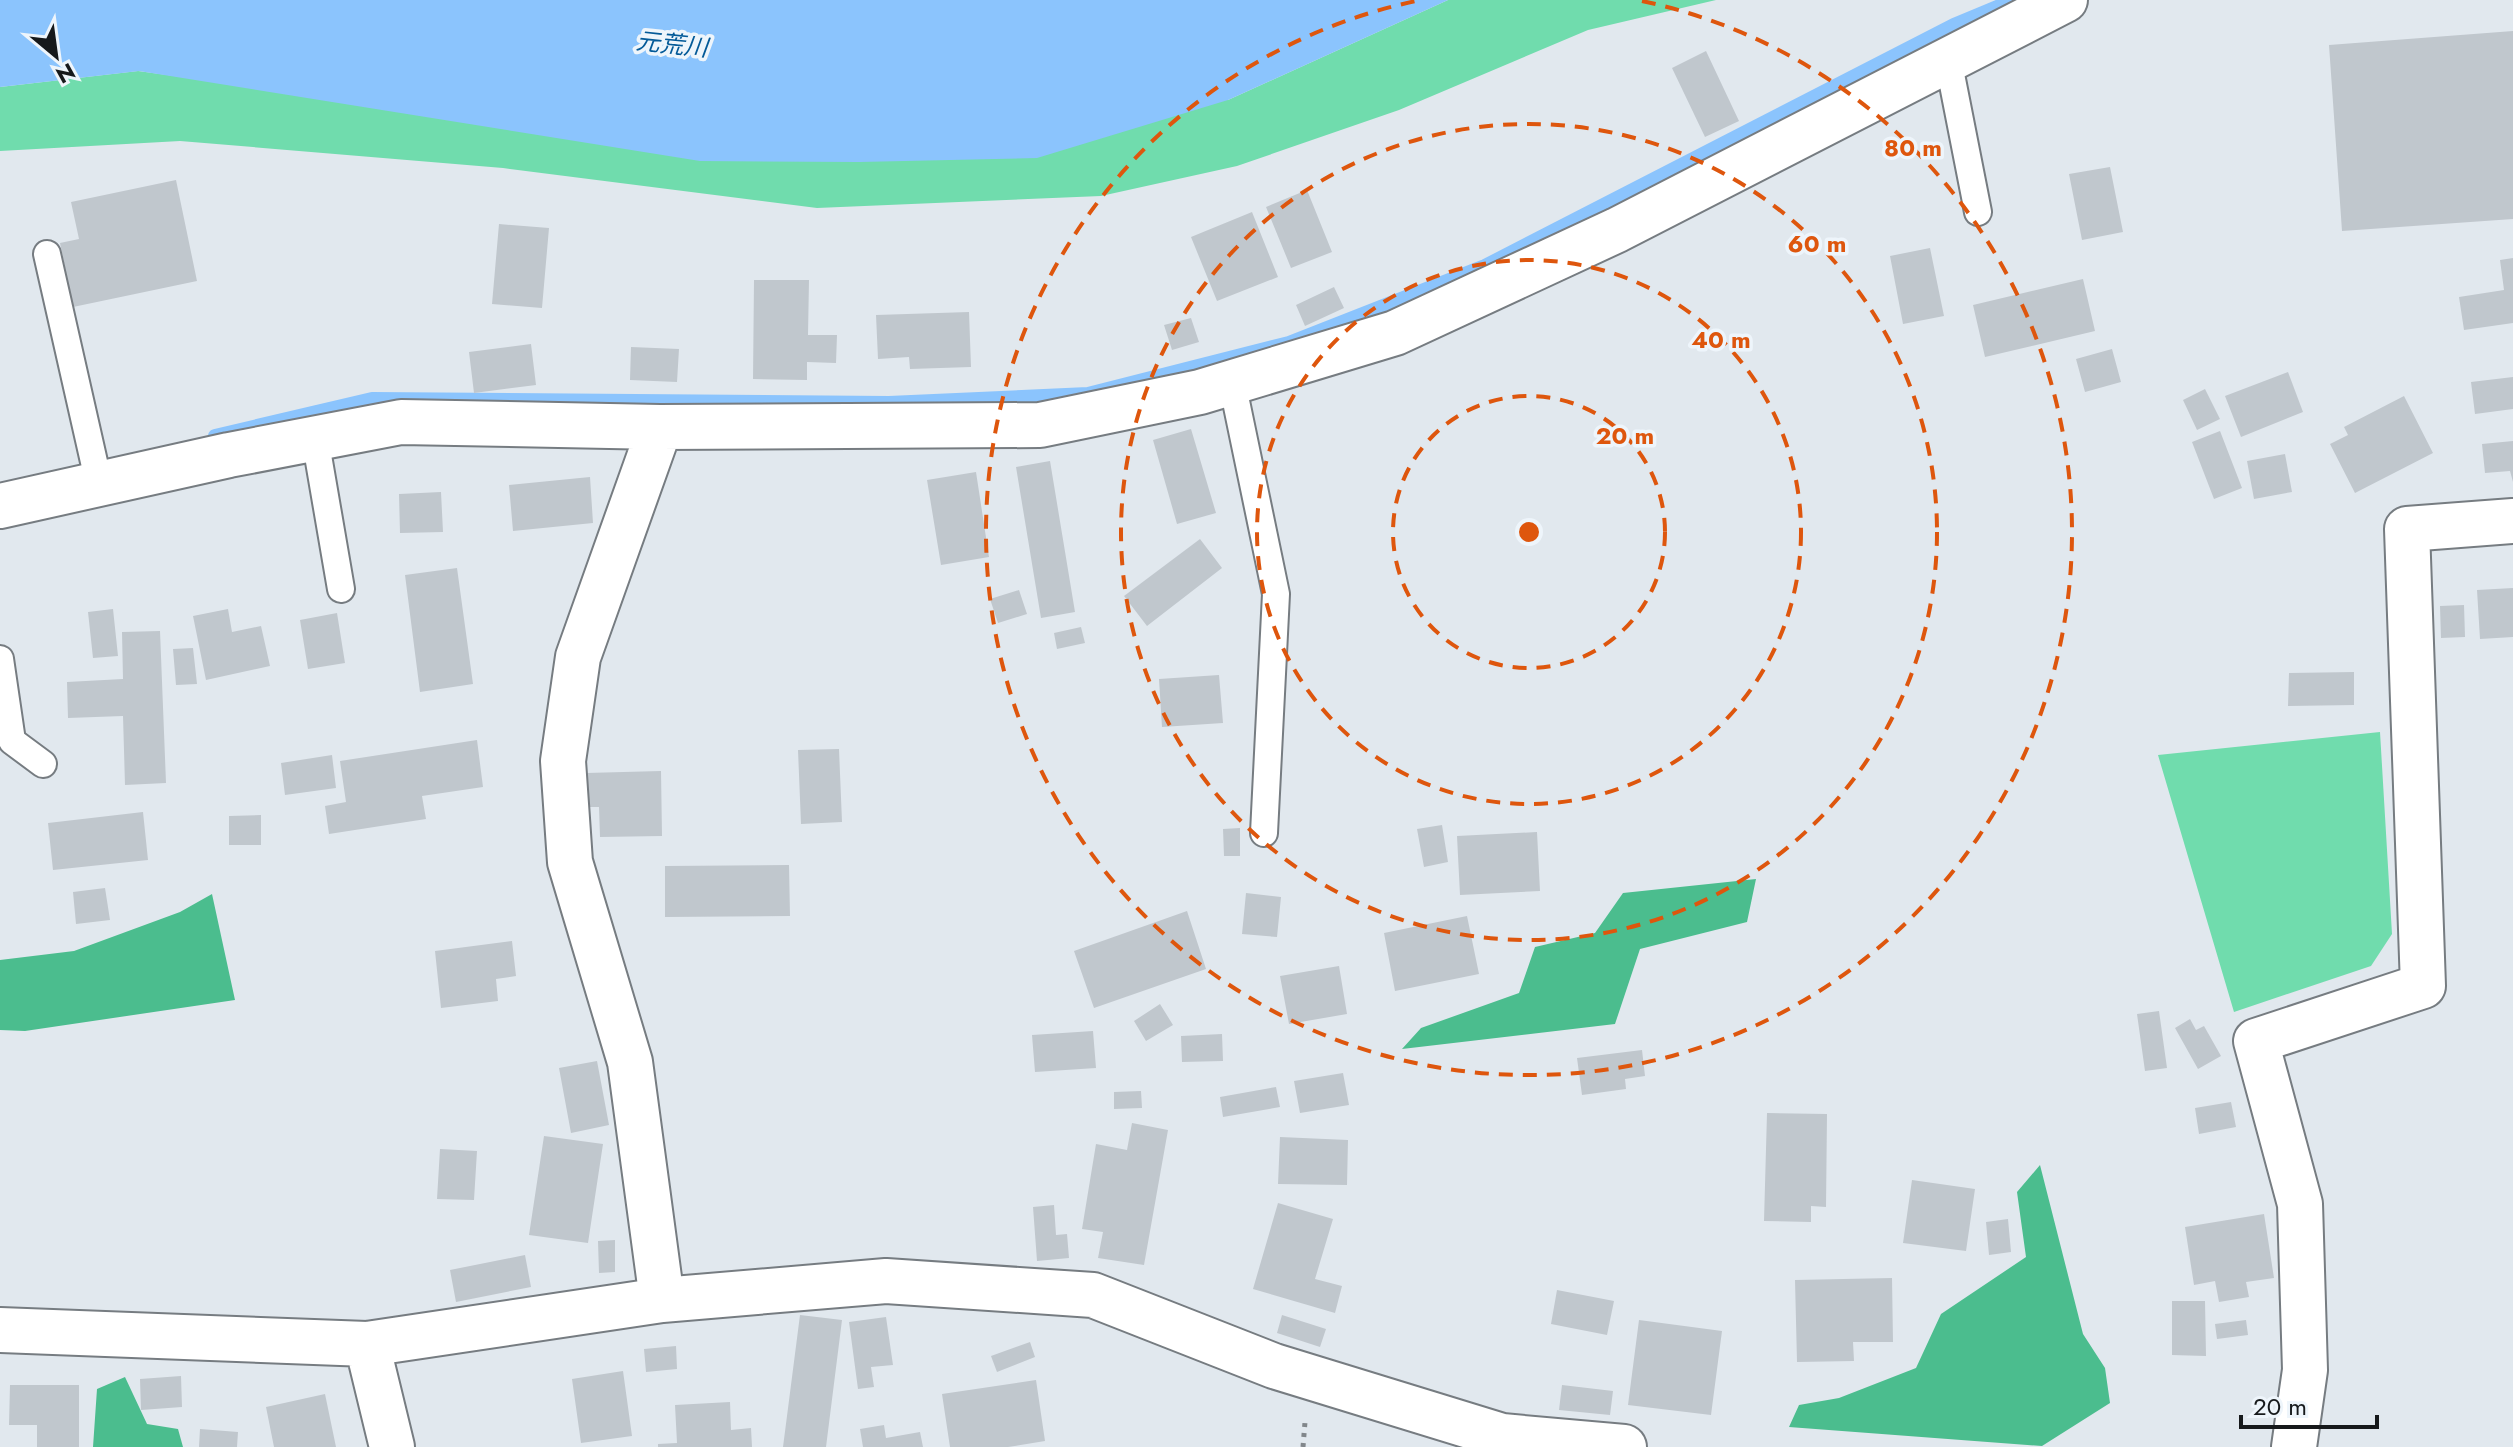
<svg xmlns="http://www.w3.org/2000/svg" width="2513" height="1447" font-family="Jost,'Noto Sans JP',sans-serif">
  <rect width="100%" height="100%" fill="#e1e8ee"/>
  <path fill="#70dcad" d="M1448,0H1716L1588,30L1399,110L1237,166L1101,196L817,208L503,168L180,141L0,151V87L138,71L256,87L1228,100Z
    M2380,732L2392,934L2371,966L2234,1012L2158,755Z"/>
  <path fill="#4bbd8e" d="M1756,879L1747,922L1640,949L1615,1024L1402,1049L1421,1028L1519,993L1535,947L1595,933L1623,893Z
    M212,894L235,1000L25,1031L0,1030V960L74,951L180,912Z
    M2040,1165L2083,1334L2105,1368L2110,1403L2042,1446L1789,1427L1799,1405L1839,1398L1916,1368L1941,1314L2026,1257L2017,1192Z
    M125,1377L147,1424L178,1429L183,1447H93L97,1389Z"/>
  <path fill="#8bc4fd" d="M0,0H1448L1228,100L1037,158L859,162L700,161L139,71L0,87Z"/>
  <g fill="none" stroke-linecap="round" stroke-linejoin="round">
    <path stroke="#8bc4fd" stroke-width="14" d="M215,436L372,399L889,403L1088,394L1289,343L1485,266L1954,25L2014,0"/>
  </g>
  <path fill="#c0c7cd" d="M2513,31V219L2342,231L2329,45Z
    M1706,51L1739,121L1705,137L1672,68Z
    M2110,167L2123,232L2082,240L2069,174Z
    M176,180L197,281L73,307L60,243L79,239L71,202Z
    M1307,190L1332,252L1291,268L1266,207Z
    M1252,212L1278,277L1217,301L1191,237Z
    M499,224L549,228L542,308L492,304Z
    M1930,248L1944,316L1903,324L1890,256Z
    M2513,258V323L2464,330L2459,297L2504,290L2500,260Z
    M2083,279L2095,331L1985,357L1973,305Z
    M754,280H809L808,335H837L836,363L807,362V380L753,379Z
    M1334,287L1344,308L1305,326L1296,305Z
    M969,312L971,367L910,369L909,357L878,359L876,315Z
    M1191,318L1199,342L1172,350L1164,325Z
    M531,344L536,385L474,393L469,352Z
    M631,347L679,349L677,382L630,380Z
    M2112,349L2121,382L2085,392L2076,359Z
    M2288,372L2303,412L2241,437L2225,396Z
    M2513,377V409L2475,414L2471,382Z
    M2205,389L2220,419L2197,430L2183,400Z
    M2404,396L2433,453L2355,493L2330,444L2348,435L2344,427Z
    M1191,429L1216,513L1177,524L1153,440Z
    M2220,431L2242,488L2214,499L2192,442Z
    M2513,441V482L2510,471L2485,473L2482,444Z
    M2285,454L2292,492L2254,499L2247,461Z
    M1050,461L1075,612L1041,618L1016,467Z
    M976,472L989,557L941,565L927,480Z
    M590,477L593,523L513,531L509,485Z
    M441,492L443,532L400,533L399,494Z
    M1200,539L1222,568L1147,626L1124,596Z
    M457,568L473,684L420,692L405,575Z
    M2513,588V637L2480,639L2477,590Z
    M1019,590L1027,614L998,623L990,599Z
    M2464,605L2465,637L2441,638L2440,606Z
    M113,609L118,656L93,658L88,612Z
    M228,609L232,632L261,626L270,666L206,680L193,616Z
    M337,613L345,663L308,669L300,620Z
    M1081,627L1085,643L1057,649L1054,633Z
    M160,631L166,783L125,785L123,716L68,718L67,682L123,679L122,632Z
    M193,648L197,684L176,685L173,649Z
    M2354,672V705L2288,706L2289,673Z
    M1219,675L1223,723L1162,727L1159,679Z
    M477,740L483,787L422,796L426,819L329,834L325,806L346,802L340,761Z
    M839,749L842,822L801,824L798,750Z
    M332,755L336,788L285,795L281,763Z
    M661,771L662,836L600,837L599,807H586V773Z
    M143,812L148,860L53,870L48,823Z
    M261,815V845H229V816Z
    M1442,825L1448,862L1424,867L1417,829Z
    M1240,828V856H1224L1223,829Z
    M1537,832L1540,891L1460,895L1457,836Z
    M789,865L790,916L665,917V866Z
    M105,888L110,920L76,924L73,892Z
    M1246,893L1281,897L1277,937L1242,934Z
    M1187,911L1206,969L1094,1008L1074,951Z
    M1467,916L1479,974L1395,991L1384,933Z
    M512,941L516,976L496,979L498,1001L441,1008L435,951Z
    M1339,966L1347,1014L1289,1024L1280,976Z
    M1160,1004L1173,1025L1146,1041L1134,1021Z
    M2159,1011L2167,1068L2145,1071L2137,1014Z
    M2190,1019L2196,1030L2204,1026L2221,1056L2198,1069L2175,1028Z
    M1093,1031L1096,1068L1035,1072L1032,1035Z
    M1222,1034L1223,1061L1182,1062L1181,1036Z
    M1642,1050L1645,1076L1625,1079L1626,1089L1582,1095L1577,1058Z
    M597,1061L609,1125L571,1133L559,1068Z
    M1343,1073L1349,1105L1300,1113L1294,1081Z
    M1276,1087L1280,1107L1223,1117L1220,1097Z
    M1141,1091L1142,1108L1114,1109V1092Z
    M2231,1102L2236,1127L2199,1134L2195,1108Z
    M1767,1113L1827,1114L1826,1207L1811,1206V1222L1764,1221Z
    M1132,1123L1168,1130L1144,1265L1098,1258L1103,1232L1082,1229L1096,1144L1127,1150Z
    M544,1136L603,1144L588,1243L529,1235Z
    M1280,1137L1348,1140L1347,1185L1278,1184Z
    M440,1149L477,1151L474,1200L437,1199Z
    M1912,1180L1975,1189L1966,1251L1903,1243Z
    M1278,1203L1333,1219L1315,1279L1342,1286L1335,1313L1253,1289Z
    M1054,1205L1056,1235L1067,1234L1069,1258L1037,1261L1033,1207Z
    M2264,1214L2274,1278L2246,1282L2249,1297L2219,1302L2215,1281L2194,1285L2185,1227Z
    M2008,1219L2011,1252L1989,1255L1986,1222Z
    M615,1240V1272L599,1273L598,1241Z
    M525,1255L531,1287L456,1302L450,1270Z
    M1892,1278L1893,1342H1853L1854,1361L1797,1362L1795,1280Z
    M1557,1290L1614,1301L1607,1335L1551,1324Z
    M2172,1301H2205L2206,1356L2172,1355Z
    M800,1315L842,1320L826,1447H783Z
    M1282,1315L1326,1329L1320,1347L1277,1333Z
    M886,1317L893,1365L871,1367L874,1387L858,1389L849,1322Z
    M1639,1320L1722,1331L1711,1415L1628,1405Z
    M2246,1320L2248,1335L2217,1339L2215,1324Z
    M1030,1342L1035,1357L997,1372L991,1356Z
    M676,1346L677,1369L646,1372L644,1349Z
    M623,1371L632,1436L581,1443L572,1379Z
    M181,1376L182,1407L141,1410L140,1379Z
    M1036,1380L1045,1441L1008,1447H950L942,1394Z
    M10,1385H79V1447H37V1425H9Z
    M1562,1385L1613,1391L1610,1415L1559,1410Z
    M325,1394L336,1447H274L266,1407Z
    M730,1402L731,1430L751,1428L752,1447H658V1444L677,1443L675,1405Z
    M884,1425L886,1438L920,1432L923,1447H863L860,1429Z
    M200,1429L238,1432L237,1447H199Z"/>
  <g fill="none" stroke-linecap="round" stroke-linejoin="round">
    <defs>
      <path id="service" d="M1948,59L1978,212
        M47,254L99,484
        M1232,382L1276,594L1264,833
        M315,438L341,589
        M0,659L12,741L43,764"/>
      <path id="minor" d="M660,427L578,657L563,761L570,862L630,1062L662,1300
        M0,506L229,455L401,422L660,427L1040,425L1200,392L1395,333L1617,230L2065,0
        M0,1330L367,1344L662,1300L886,1281L1093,1295L1274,1366L1502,1436L1624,1447
        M367,1344L392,1447
        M2294,1447L2305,1370L2300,1204L2256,1041L2423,986L2407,529L2513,521"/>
    </defs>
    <use href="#service" stroke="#767c81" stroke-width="30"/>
    <use href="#minor" stroke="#767c81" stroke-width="48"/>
    <path stroke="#81868a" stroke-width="5" stroke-dasharray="4 6" stroke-linecap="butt" d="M1303,1447L1305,1422"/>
    <use href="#service" stroke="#fff" stroke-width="26"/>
    <use href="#minor" stroke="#fff" stroke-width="44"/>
  </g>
  <g fill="none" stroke="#de560d" stroke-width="4" stroke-dasharray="14 10">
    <circle cx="1529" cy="532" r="136"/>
    <circle cx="1529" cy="532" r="272"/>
    <circle cx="1529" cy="532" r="408"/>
    <path d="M1642 1A543 543 0 1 1 1416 1"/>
  </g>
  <g text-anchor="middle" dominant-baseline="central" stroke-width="7" stroke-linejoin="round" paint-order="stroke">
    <g font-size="24" font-style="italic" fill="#045a98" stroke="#eef5fb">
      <text transform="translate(672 44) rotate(6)">元荒川</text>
    </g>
  </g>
  <circle cx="1529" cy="532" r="12" fill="#de560d" stroke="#eef5fb" stroke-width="4"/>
  <g font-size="24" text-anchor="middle" font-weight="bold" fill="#de560d" stroke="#eef5fb" stroke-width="7" stroke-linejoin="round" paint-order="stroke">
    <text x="1913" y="156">80 m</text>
    <text x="1817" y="252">60 m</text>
    <text x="1721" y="348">40 m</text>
    <text x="1625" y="444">20 m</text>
  </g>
  <g transform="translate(56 56) rotate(151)" stroke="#eef5fb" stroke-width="6" paint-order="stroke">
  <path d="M0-6L14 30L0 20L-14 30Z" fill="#16191b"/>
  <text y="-12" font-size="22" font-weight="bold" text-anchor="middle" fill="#16191b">N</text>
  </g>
  <path d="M2241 1415v12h136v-12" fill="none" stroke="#16191b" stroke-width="4"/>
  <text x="2253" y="1415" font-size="24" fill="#16191b" stroke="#eef5fb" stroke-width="6" paint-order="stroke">20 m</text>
</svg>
